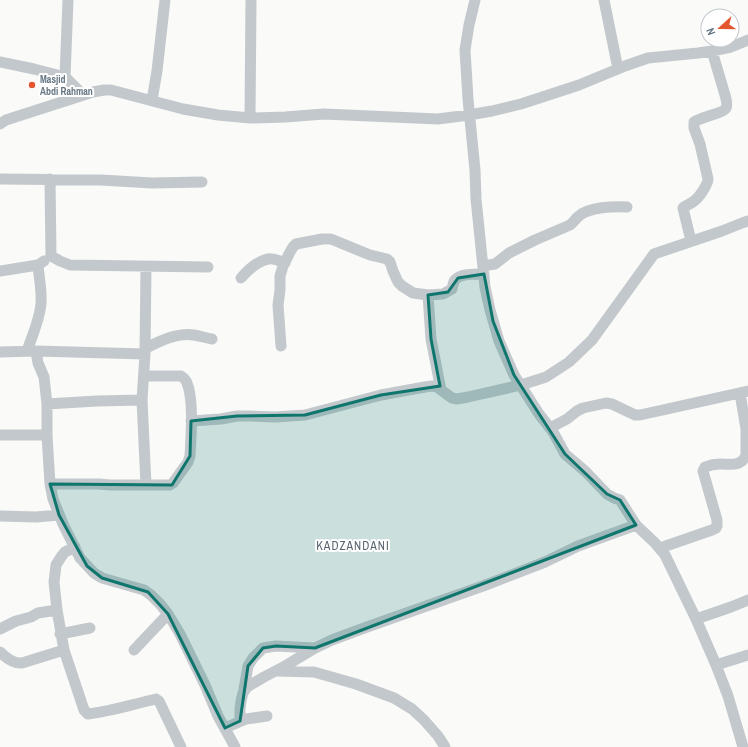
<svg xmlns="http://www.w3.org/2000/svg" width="748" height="747" font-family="'Archivo Narrow',sans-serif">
  <rect width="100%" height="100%" fill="#fafaf8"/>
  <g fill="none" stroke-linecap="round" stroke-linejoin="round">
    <path stroke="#c3c8cc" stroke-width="11" d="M475,0L469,25L465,50L468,99L475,170L476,199L485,287L490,310L499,341L514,375L539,414L553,432L565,454L586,472L607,494L614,498L620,500L636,525L655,543L665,555L696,619L716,665L728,696L743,747
      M604,0L618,69
      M0,62L34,69L65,77L83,95
      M65,77L68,0
      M152,100L157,71L165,0
      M250,118L251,0
      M0,124L6,120L93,92L104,90H111L183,109L218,115L250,118L285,117L324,114L438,119L469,115L492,111L521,104L579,85L625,66L648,58L698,53L712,51L731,47L748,40
      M0,179L101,180L152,183L202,182
      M50,179L51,256
      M691,241L683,208C686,205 691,204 694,201C699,198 708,184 708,179L700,144L694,128V122C701,117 724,113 726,108C728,104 726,99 725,95L712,51
      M51,256L60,261L70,265L208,267
      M483,266L495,264L509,253L535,240L570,225C574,222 575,219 579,216C589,207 614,206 627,207
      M0,271L38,265L44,261
      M241,278C248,270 258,261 268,259C274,258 280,261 285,263
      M428,295L431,339L441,390
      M281,346L278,305L280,290V276L283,266L290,252L293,247L296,244L322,239H331L370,255L387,259L390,262L393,271L398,282L402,286L413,293L428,295L443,294L452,289C453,286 453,282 455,280C460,273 477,274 484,274
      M146,348C160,341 178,332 194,335C200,336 206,338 212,339
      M27,351C32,336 40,319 41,303C42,291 39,278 38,265
      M36,351L38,363L44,377L47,404V435L50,484L53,499L63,524L80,558L94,573L102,578L144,590L151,595L160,604L168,614L180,634L205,685L218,716L235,747
      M0,352L36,351L145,354
      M47,404L97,401L142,400
      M191,421L221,419L237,416H250L276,417L305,415L381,395L425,387L432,386L437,387L452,398L457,399L468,397L521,385L546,377L569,362L592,340L654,254L722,231L742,223L748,221
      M550,428L567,419L577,411L583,408L606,403L612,404L635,415H640L748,391
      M0,435H47
      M50,484H99L110,485H170L173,483L188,462L190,456C191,437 194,400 187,383C186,380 184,378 181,376H144
      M146,485L142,400L145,354L146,267
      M0,516L36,517L59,515
      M75,547L65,552L61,557L56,565L54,582L57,610L64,650L84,710L88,714C112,711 134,704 156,699L159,701L181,747
      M660,548L712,530L716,528L717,526V520L703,471L705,467C710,465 715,464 720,464C731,464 741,467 746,455V429L740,393
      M696,619L731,607L748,600
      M0,629L16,621L31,617L38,613L57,610
      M60,634L90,628
      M134,650L168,614
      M0,652C6,658 14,664 22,663L64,650
      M716,665L748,655
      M277,671L314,672L356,684L394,698L412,709L424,720L438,736L445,747
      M244,689L248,666L253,658L263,648L276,646L315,648
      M240,721V709L241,701L243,693L247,687L264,677L285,666L315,648L332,640L367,627L483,586L545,562L578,546L636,525
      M225,728L246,719L267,716"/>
  </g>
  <path fill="#0f766e" fill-opacity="0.2" stroke="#0f766e" stroke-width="3" stroke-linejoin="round" d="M484,274L493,321L514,375L565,454L607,494L620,500L636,525L315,648L276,646L263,648L248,666L240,721L225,728L168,614L148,592L102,578L87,566L59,515L50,484L172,485L190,456L191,421L237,416L305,415L381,395L440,386L431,339L428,295L448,292L458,278Z"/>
  <circle fill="#e4572e" stroke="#fff" stroke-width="1.5" cx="32" cy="85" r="4"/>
  <g text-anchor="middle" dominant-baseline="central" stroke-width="4" stroke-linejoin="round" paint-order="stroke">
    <g font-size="10" font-weight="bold" fill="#657683" stroke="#fff" text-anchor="start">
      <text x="40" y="79">Masjid<tspan x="40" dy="12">Abdi Rahman</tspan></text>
    </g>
    <g font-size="12" letter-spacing="1" fill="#57646e" stroke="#fff">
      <text x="353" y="546">KADZANDANI</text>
    </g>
  </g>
  <g transform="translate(720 28) rotate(249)"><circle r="19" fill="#ffffff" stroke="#c1c8cd"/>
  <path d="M0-3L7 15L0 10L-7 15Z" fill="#e4572e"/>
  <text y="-6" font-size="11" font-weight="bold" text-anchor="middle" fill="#657683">N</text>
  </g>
</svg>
